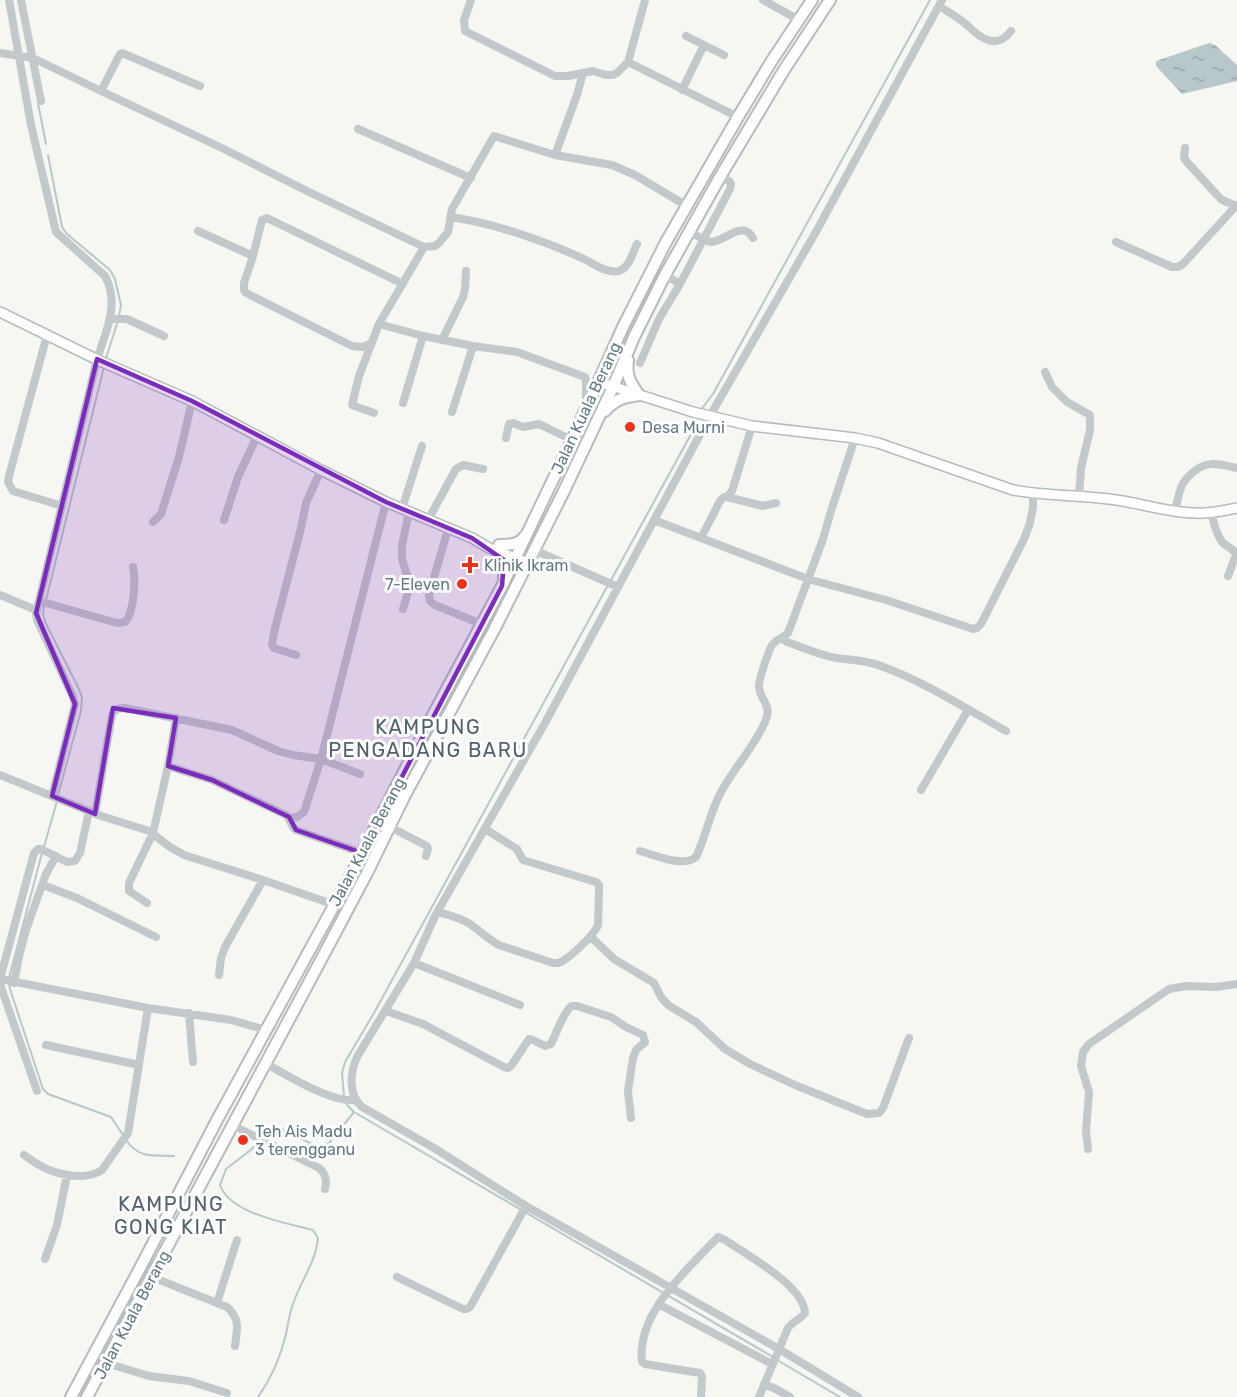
<svg xmlns="http://www.w3.org/2000/svg" width="1237" height="1397" font-family="Rubik,sans-serif">
  <defs>
    <pattern id="water-ripples" width="26" height="14" patternUnits="userSpaceOnUse" patternTransform="scale(1.5)"><rect width="26" height="14" fill="#b8c7c9"/><path d="M2 4q2-2 4 0t4 0M15 11q2-2 4 0t4 0" fill="none" stroke="#99a7a9"/></pattern>
  </defs>
  <rect width="100%" height="100%" fill="#f6f6f2"/>
  <path fill="url(#water-ripples)" d="M1209,43L1215,45L1237,65V81L1182,94L1156,66V62L1159,60Z"/>
  <g fill="none" stroke-linecap="round" stroke-linejoin="round">
    <path stroke="#b8c7c9" stroke-width="2" d="M38,103L46,144
      M48,155L62,227L67,234L110,270L115,279L121,305L119,316
      M105,361L117,324
      M700,411L713,394L930,0
      M611,580L695,427L697,416
      M46,600L104,367
      M44,606L43,614L45,622L77,685L82,697L81,711L58,795
      M44,847L57,801
      M9,978L42,853
      M9,983L10,989L43,1089L48,1094L111,1117L123,1135
      M344,1096L342,1073L345,1062L374,1013L608,585
      M346,1101L348,1106L354,1112L773,1357
      M261,1136L270,1127L276,1126L314,1145H323L329,1143L354,1112
      M126,1140C139,1159 153,1155 174,1156
      M777,1360L840,1397
      M258,1397C271,1379 281,1355 286,1334C288,1325 289,1316 292,1307C299,1283 316,1263 318,1238L313,1230C287,1223 230,1214 220,1185L226,1169L252,1149L258,1141"/>
    <defs>
      <path id="major" d="M0,312L100,361L192,401L321,470L386,502L472,538L489,548L528,563
        M599,382L693,412L752,426L855,438L878,443L1013,490C1045,496 1077,495 1109,499C1138,502 1167,513 1196,513C1210,514 1223,511 1237,508"/>
      <path id="highway" d="M605,411C615,399 625,397 639,395C630,382 626,377 628,360
        M499,545C510,545 519,545 525,536
        M498,551L504,560V577
        M71,1397L139,1270L217,1120L355,867L433,715L502,586L572,440L623,327L666,242L738,117L771,62L812,0
        M87,1397L322,958L367,873L404,797L495,628L564,491L613,387L634,337L665,275L720,177L784,70L830,0"/>
    </defs>
    <use href="#major" stroke="#b6bbbe" stroke-width="12"/>
    <use href="#highway" stroke="#b5babc" stroke-width="14"/>
    <path stroke="#c3c8ca" stroke-width="8" d="M9,0L31,125L56,232L105,276C120,303 106,332 97,359L36,613L37,620L73,697L75,704L52,796
      M21,0L41,101
      M471,0L464,20L465,31L555,76H568L593,71L606,75H613L617,73L628,62
      M645,0L628,62L738,117
      M763,0L799,20
      M939,6C948,12 959,18 967,25C981,39 997,50 1011,31
      M686,36L724,55
      M0,53L33,58L101,91L120,54L122,53L200,86
      M682,90L704,45
      M101,91L224,149L307,191L424,247L435,246L439,243L448,232L452,209L494,136L555,155L612,165L635,175L687,206
      M358,129L471,178
      M1185,148L1184,158L1187,162L1217,195L1222,200L1236,206L1237,205
      M555,155L577,95L583,73
      M450,217C494,223 545,241 584,259C594,264 608,274 619,271C629,268 633,252 637,244
      M198,231L253,256
      M689,231C696,235 704,241 711,242C724,242 743,219 753,238
      M1116,242L1172,267H1178L1183,264L1236,206
      M665,275L680,284
      M110,319H127L164,336
      M379,324L423,336L473,346L517,352L585,377L586,381V405
      M47,335L9,476L8,482L13,491L62,506
      M442,340L463,297L465,289L466,271
      M372,343L363,347L352,346L246,293L244,290V283L253,256L262,220L267,218L403,284
      M640,363L659,319L680,284L730,189L731,184L729,181L720,177
      M1045,372L1052,387L1067,402L1090,415V430L1081,468L1079,496
      M403,403L423,336
      M452,412L473,346
      M374,413L352,405L359,376L379,324L424,247
      M506,438L509,424L513,423L523,427L539,424L572,440
      M727,497L732,491L752,426
      M402,509L422,446
      M1175,512C1177,504 1178,495 1181,488C1182,484 1185,480 1189,476C1204,460 1217,463 1237,468
      M1211,513C1214,523 1216,535 1223,543C1227,546 1232,549 1236,553V555L1228,576
      M224,520L238,477L257,436
      M428,520L456,469L463,465L483,469
      M654,520L808,579L886,600L973,629L977,628L981,624L1024,539L1030,523L1033,507V494
      M153,522L161,514L179,457L192,401
      M448,529L429,595L430,601L435,605L481,624
      M701,538L720,501L724,497H727L763,506L776,503
      M541,553L618,587
      M0,595L36,610
      M39,601L117,623L125,622C134,613 136,580 133,567
      M403,609L410,585L402,559V545L409,512
      M781,638L787,642C802,647 819,655 836,658C851,660 866,660 881,666C925,682 965,708 1006,731
      M296,655L274,648L272,644L275,628L301,528L306,503L321,470
      M168,766L212,780L286,815C291,819 290,826 296,830L362,853
      M0,775L91,812
      M921,790L968,710
      M289,818L297,817L304,812L321,759L360,774
      M390,827L427,846L428,849L426,856
      M640,851C655,855 683,868 696,857C706,836 710,812 721,792C734,768 754,747 765,722C773,704 760,701 759,687C758,682 769,648 773,644C777,639 783,638 788,633L823,539L831,511L855,438
      M43,885L77,898L156,937
      M147,903L129,891V883L153,833L168,766L176,718
      M335,905L263,880L184,855L170,847L149,831L95,814L112,715C115,709 118,708 125,708L232,730L278,751L293,755L321,759L386,502
      M438,912C449,915 461,918 470,924C480,931 488,939 499,945L553,963C555,963 556,963 558,963C567,961 595,934 598,925L599,890V885L596,882L523,860L517,849L485,829
      M591,937L614,959L654,983L661,997L668,1005L696,1022L725,1049L750,1064L795,1085L867,1114L879,1113L883,1108L909,1038
      M414,963L520,1005
      M219,975L221,958L225,947L263,880
      M0,979L148,1008L231,1020L266,1030
      M0,979L34,853L38,849H41L67,862L75,861L80,853L89,811
      M0,979L1,987L37,1091
      M14,983L19,956L26,930L46,874L56,856
      M386,1011L423,1024L504,1067L508,1068L511,1066L529,1039L533,1040L545,1046L551,1044C555,1036 565,1009 572,1006C574,1006 576,1006 577,1006L611,1017L626,1027L643,1035L645,1042L636,1050L633,1058L628,1091L631,1118
      M189,1013L193,1062
      M46,1045L139,1065
      M265,1063C287,1075 331,1103 356,1100
      M232,1125L319,1168C326,1174 327,1180 325,1189
      M1088,1149L1086,1131L1089,1092L1081,1066L1083,1052L1089,1044L1169,989L1186,986L1216,987L1237,984
      M24,1155C30,1159 35,1163 41,1166C57,1175 86,1181 102,1170L128,1133L148,1008
      M45,1259L57,1225L67,1175
      M152,1277L227,1307C241,1320 237,1328 235,1346
      M397,1277L463,1309H467L470,1307L526,1206
      M217,1303L237,1240
      M660,1305L772,1364
      M106,1363L149,1376L189,1381L227,1393
      M764,1384L776,1389L790,1397
      M701,1397L702,1376L700,1373L645,1364L642,1362C636,1313 688,1269 718,1237L725,1240C747,1255 804,1286 805,1313C801,1319 793,1321 788,1328L759,1397
      M858,1397L779,1349L526,1206L434,1148L362,1107C348,1095 350,1073 357,1057L414,963L435,916L545,723L710,416L817,230L942,0"/>
    <use href="#major" stroke="#fff" stroke-width="9"/>
    <use href="#highway" stroke="#fff" stroke-width="10"/>
  </g>
  <path fill="#7b2cbf" fill-opacity="0.2" stroke="#7b2cbf" stroke-width="4.5" stroke-linejoin="round" d="M97,359L192,401L386,502L472,538L504,560L502,586L362,853L296,830L289,817L212,780L168,766L176,718L113,708L95,814L52,796L75,704L36,613Z"/>
  <g fill="#ee321a" stroke="#fff" stroke-width="2">
    <circle cx="630" cy="427" r="6"/>
    <path d="M467 556h6v6h6v6h-6v6h-6v-6h-6v-6h6z"/>
    <circle cx="462" cy="584" r="6"/>
    <circle cx="243" cy="1140" r="6"/>
  </g>
  <g text-anchor="middle" dominant-baseline="central" stroke-width="6" stroke-linejoin="round" paint-order="stroke">
    <g font-size="16" fill="#637a85" stroke="#fff">
      <text transform="translate(586 408) rotate(-65)">Jalan Kuala Berang</text>
      <text transform="translate(367 842) rotate(-62)">Jalan Kuala Berang</text>
      <text transform="translate(132 1315) rotate(-62)">Jalan Kuala Berang</text>
    </g>
    <g font-size="16" fill="#637a85" stroke="#fff" text-anchor="start">
      <text x="642" y="427">Desa Murni</text>
      <text x="484" y="565">Klinik Ikram</text>
      <text x="450" y="584" text-anchor="end">7-Eleven</text>
      <text x="255" y="1131">Teh Ais Madu<tspan x="255" dy="18">3 terengganu</tspan></text>
    </g>
    <g font-size="20" letter-spacing="1.5" fill="#51626a" stroke="#fff">
      <text x="428" y="727">KAMPUNG<tspan x="428" dy="23">PENGADANG BARU</tspan></text>
      <text x="171" y="1204">KAMPUNG<tspan x="171" dy="23">GONG KIAT</tspan></text>
    </g>
  </g>
</svg>
